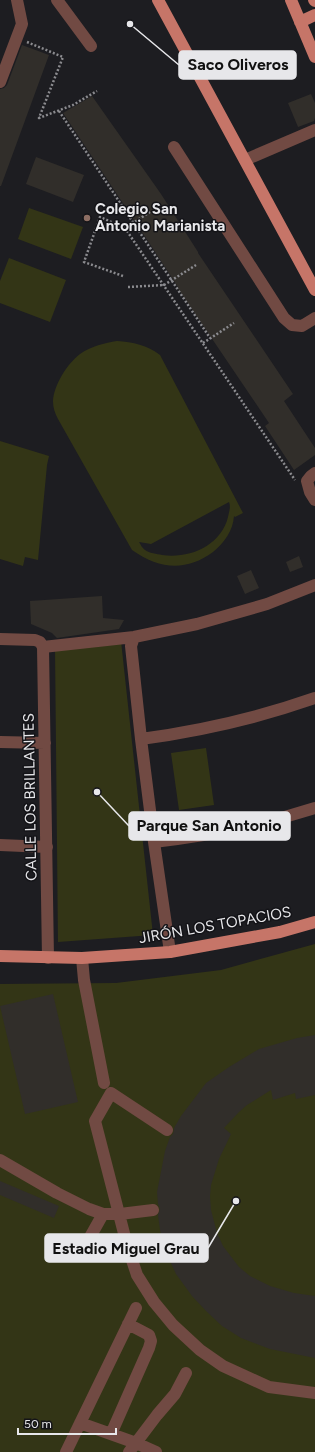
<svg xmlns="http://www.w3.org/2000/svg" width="315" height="1452" font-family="Figtree,sans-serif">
  <rect width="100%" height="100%" fill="#1d1d21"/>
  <path fill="#333516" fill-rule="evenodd" d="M29,208L83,227L71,259L18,239Z
    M9,258L66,280L50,322L0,303V281Z
    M117,341C133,342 147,345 160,355L243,513L235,517L234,516C233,531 224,543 213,552C186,572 159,569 132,550L58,419C55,413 53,408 53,401C54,385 67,364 80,354C91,346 105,343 117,341ZM229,502C231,507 229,512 228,517C221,546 189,559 162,555C157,554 149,553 145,550C142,548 141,545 139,542L151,544Z
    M0,441L49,456L47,465L38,560L25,557L23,566L0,559Z
    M121,641L153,935L58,942L55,648Z
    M206,748L214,805L179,810L171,753Z
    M315,944V1452H0V984L116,983L221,970Z"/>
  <path fill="#312e2a" d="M22,45L49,55L1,186H0V89L4,88L7,85Z
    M311,94L315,103V118L314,121L298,127L288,103Z
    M92,96L161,194L198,252V253L293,394L284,401L315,448V455L294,470L265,426L269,423L177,287H178L140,229L63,113Z
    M36,157L84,175L73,202L26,184Z
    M299,556L303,567L290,572L286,562Z
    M251,570L259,588L245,594L237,576Z
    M102,596L103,618L124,620L119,629L57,638L52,633L31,624L30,601Z
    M53,994L78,1102L25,1114L0,1006Z
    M315,1035V1095L296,1099L295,1093L273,1100L271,1090L247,1105L239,1112L224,1128L231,1134L219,1159L211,1185L210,1196L211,1210L217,1233L223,1246L239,1267L250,1276L270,1286L294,1293L315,1296V1358L270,1349L241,1338L222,1326L206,1311L192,1296L176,1274L165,1250L160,1230L158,1215L160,1209L158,1204L157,1192L165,1151L170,1137L173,1134L174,1128L181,1116L206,1083L229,1067L259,1049L297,1038Z
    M0,1181L59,1206L54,1218L0,1195Z"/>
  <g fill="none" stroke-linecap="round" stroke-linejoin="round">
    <path stroke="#8b8b8f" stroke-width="2.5" stroke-dasharray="2 2" stroke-linecap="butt" d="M27,42L63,57L39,118L73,105L97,91
      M59,111L210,338
      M125,228L150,212
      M123,276L84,262L100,217L125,228L295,480
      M128,287L164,285L196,265
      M203,343L234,323"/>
    <path stroke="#714a43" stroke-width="12" d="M57,0L91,46
      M0,82L22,24L17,0
      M174,147L284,318L292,325L302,326L315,318
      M245,160L315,130
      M315,473L311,476L307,481L310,492L315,500
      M134,637L131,646L141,739L154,842L170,952
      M0,639L35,640L40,642L43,647L48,958
      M43,647L134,637L197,624L267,604L315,585
      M141,739C200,731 258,718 315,698
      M0,742L45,743
      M154,842C208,836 262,825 315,808
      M0,845L47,847
      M82,958L84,980L104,1083
      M167,1130L111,1093L95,1121L127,1245L137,1275L154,1302L173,1325L200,1350L223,1366L269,1387L315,1393
      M0,1160L57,1193L89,1209L103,1214H120L153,1210
      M85,1246L103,1214
      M80,1423L136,1443L156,1452
      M111,1434L149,1348L151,1341L149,1335L128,1324
      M66,1452L136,1308
      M129,1452L157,1415L175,1394L186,1373"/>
    <path stroke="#c67568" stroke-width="12" d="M158,0L315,290
      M291,0L315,57
      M314,0L315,1
      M300,22L315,15
      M0,956L82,958L170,952L280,932L315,922"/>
  </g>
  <circle fill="#8d6e63" stroke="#141418" stroke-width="1.5" cx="87" cy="218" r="4"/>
  <g text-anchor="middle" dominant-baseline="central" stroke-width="3" stroke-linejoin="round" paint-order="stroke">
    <g font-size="15" font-weight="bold" fill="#e7e7ea" stroke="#141418" text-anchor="start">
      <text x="95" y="209">Colegio San<tspan x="95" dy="17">Antonio Marianista</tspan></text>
    </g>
    <g font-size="15" fill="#e7e7ea" stroke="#141418">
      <text transform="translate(30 797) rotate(-91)">CALLE LOS BRILLANTES</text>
      <text transform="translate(215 925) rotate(-10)">JIRÓN LOS TOPACIOS</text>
    </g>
  </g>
  <path fill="none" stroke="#e7e7ea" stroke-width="1.5" d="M130 24L179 65M97 792L129 826M236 1201L208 1248"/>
  <g fill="#e7e7ea" stroke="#141418" stroke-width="1.5">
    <circle cx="130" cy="24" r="4"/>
    <circle cx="97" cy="792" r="4"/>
    <circle cx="236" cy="1201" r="4"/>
  </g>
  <g fill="#e7e7ea" stroke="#e7e7ea" stroke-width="1.5">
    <rect x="179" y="51" width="117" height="28" rx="4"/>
    <rect x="129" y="812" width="161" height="28" rx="4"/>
    <rect x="45" y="1234" width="163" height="28" rx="4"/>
  </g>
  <g font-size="16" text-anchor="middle" font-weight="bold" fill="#111">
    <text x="238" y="70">Saco Oliveros</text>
    <text x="209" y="831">Parque San Antonio</text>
    <text x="126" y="1254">Estadio Miguel Grau</text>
  </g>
  <path d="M18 1428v6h98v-6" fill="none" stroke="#e7e7ea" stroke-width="2"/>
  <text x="24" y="1428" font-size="12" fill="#e7e7ea" stroke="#141418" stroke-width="3" paint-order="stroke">50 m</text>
</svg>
